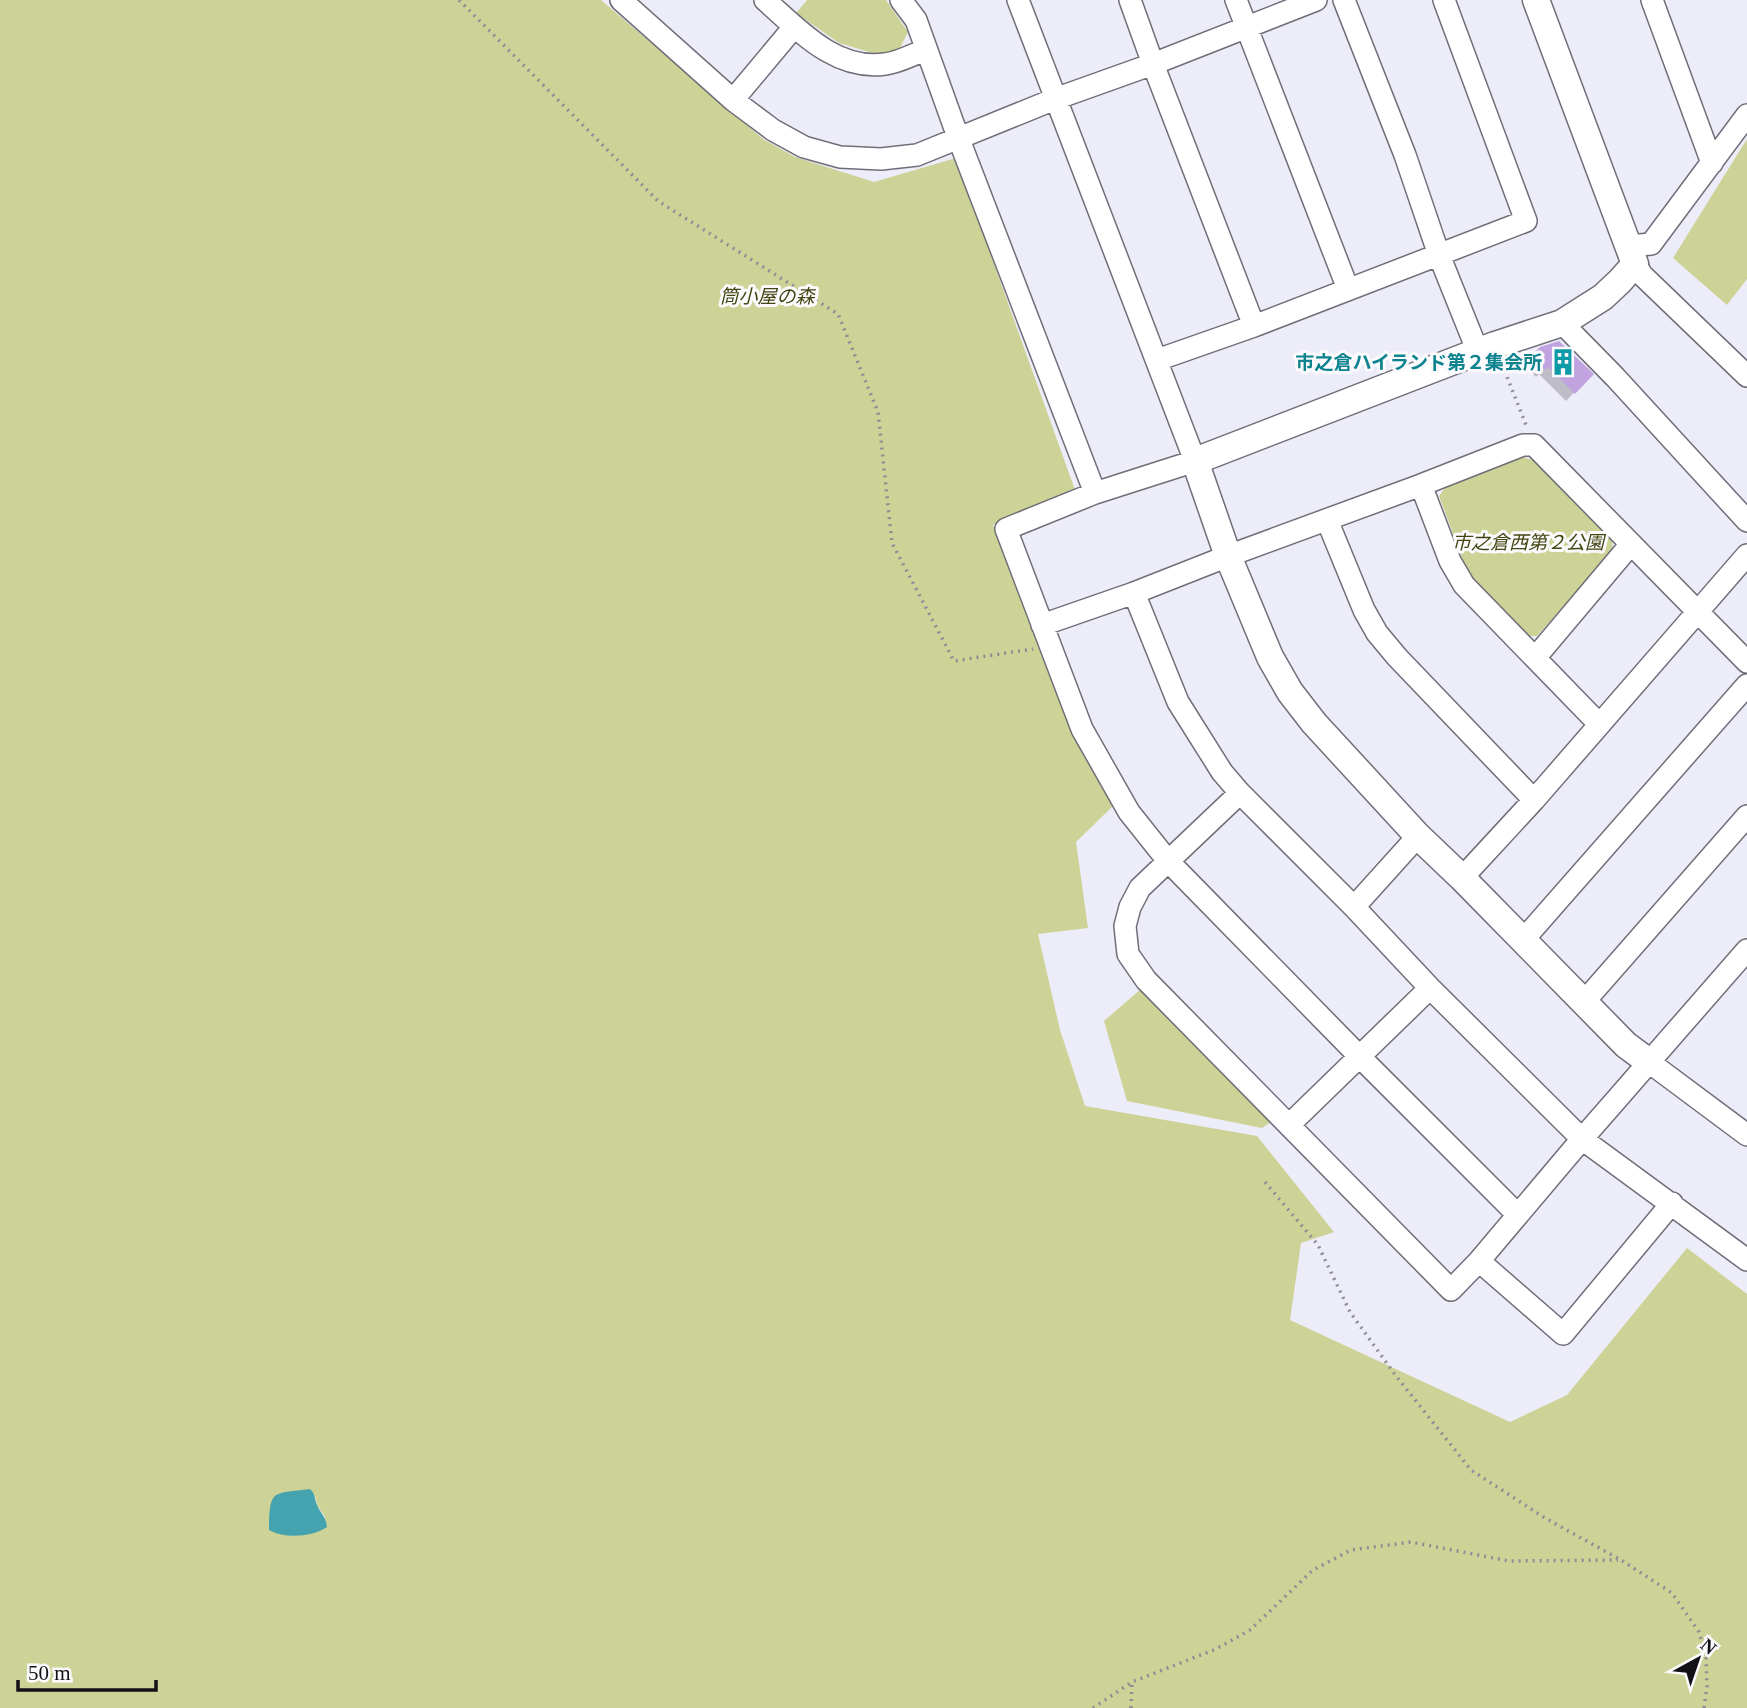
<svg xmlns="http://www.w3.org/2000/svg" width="1747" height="1708" font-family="'Times New Roman','Noto Sans JP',serif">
  <rect width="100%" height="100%" fill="#edecf9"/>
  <path fill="#cdd396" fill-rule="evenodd" d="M0,0H601L763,139L795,157L874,182L956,158L1075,490L993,525L1054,683L1114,805L1076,842L1088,928L1038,934L1060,1030L1085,1106L1257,1136L1334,1232L1301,1243L1290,1320L1510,1422L1567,1395L1687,1248L1747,1294V1708H0ZM315,1496L317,1505L325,1517L313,1533L288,1536Z
    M807,0H886L908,32L900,48L879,55L839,43L796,13Z
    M1747,139V279L1727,305L1673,258Z
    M1522,457L1540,462L1613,536L1612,551L1537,636H1525L1467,571L1439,496L1445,488Z
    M1141,989L1271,1122L1262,1128L1127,1101L1104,1021Z"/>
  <path fill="#45a3b0" d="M310,1489C316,1495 314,1498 317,1505C321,1514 326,1517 327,1527C313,1537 284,1539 269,1530C270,1489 271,1494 310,1489Z"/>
  <path fill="#0003" d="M1541,348L1591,374L1566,401L1539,374L1536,377L1524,365Z"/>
  <path fill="#c0a3df" d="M1559,341L1594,374L1575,394L1548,367L1546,370L1531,356L1540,347Z"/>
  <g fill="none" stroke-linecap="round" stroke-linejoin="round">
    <defs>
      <path id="minor" d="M621,0L733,100L773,130L804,147L840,157L881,159L917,155L1055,99L1153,64L1316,0
        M765,0C799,30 835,71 885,64C899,62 913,55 926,49
        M901,0L916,20L958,137L1095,493
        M1018,0L1195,461L1095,493L1006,529L1082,729L1129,812L1168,861L1360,1057L1518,1215
        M1130,0L1153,64L1254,326
        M1236,0L1348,289
        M1344,0L1405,155L1439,255L1478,352
        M1652,0L1712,163
        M733,100L794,27
        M1629,246L1651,244L1747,115
        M1635,264L1642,275L1747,376
        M1562,323L1615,377L1747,521
        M1157,360L1254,326L1526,221L1444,0
        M1327,520L1364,610L1377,633L1397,657L1534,800
        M1134,593L1178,702L1222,772L1240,793
        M1042,625L1134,593L1228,556L1421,485
        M1535,658L1631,544
        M1599,724L1464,585L1450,561L1421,485L1523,445H1534L1747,662
        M1462,878L1534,800L1747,555
        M1354,907L1418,836
        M1523,940L1747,685
        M1747,950L1582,1139L1479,1261L1451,1290L1146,980L1128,954L1125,926L1130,907L1140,888L1240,793L1354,907L1430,988L1582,1139L1747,1260
        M1583,1003L1747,816
        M1649,1062L1747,1135
        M1289,1125L1430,988
        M1479,1261L1563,1334L1672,1203"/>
      <path id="tertiary" d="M1536,0L1635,264L1620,281L1603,297L1562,323L1495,345L1195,461L1228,556L1270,657L1290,692L1314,723L1418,836L1462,878L1626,1045L1649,1062"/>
    </defs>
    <use href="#minor" stroke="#6f6e79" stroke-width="24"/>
    <use href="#tertiary" stroke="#6f6e79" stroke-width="29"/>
    <path stroke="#8d8d96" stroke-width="3.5" stroke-dasharray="2 5" stroke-linecap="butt" d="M459,0L658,201L838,314L878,412L892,543L954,661L1033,649
      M1502,364L1526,425
      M1265,1182L1318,1245L1350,1312L1396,1376L1471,1470L1545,1518L1621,1560L1672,1593L1699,1632L1706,1658L1707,1686L1704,1708
      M1093,1708L1132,1682L1216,1649L1250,1630L1313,1570L1351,1550L1411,1542L1509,1561L1618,1560
      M1131,1708L1132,1682"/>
    <use href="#minor" stroke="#fff" stroke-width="21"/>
    <use href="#tertiary" stroke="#fff" stroke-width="26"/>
  </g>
  <defs>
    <symbol id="building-bare" viewBox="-9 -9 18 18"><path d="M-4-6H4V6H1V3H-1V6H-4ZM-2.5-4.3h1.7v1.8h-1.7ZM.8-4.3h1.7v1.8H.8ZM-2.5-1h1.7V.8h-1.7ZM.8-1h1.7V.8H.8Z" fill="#0f9aa8" stroke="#fbfbfd" stroke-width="2.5" paint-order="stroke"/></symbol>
  </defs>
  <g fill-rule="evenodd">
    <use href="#building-bare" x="1544" y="343" width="38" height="38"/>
  </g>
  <g text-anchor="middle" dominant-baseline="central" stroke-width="6" stroke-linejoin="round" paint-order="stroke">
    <g font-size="19" font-style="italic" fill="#434612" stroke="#fbfbfd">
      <text x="767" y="296">筒小屋の森</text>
      <text x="1528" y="542">市之倉西第２公園</text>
    </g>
    <g font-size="19" font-weight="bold" fill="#0d838f" stroke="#fbfbfd" text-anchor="end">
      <text x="1542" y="362">市之倉ハイランド第２集会所</text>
    </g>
  </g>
  <g transform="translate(1698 1659) rotate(40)" stroke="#fbfbfd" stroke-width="5" paint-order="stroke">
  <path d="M0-5L12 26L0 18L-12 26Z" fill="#121216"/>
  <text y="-10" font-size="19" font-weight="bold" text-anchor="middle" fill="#121216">N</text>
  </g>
  <path d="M18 1680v10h138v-10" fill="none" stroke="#121216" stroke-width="3.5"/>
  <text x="28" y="1680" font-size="21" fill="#121216" stroke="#fbfbfd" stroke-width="5" paint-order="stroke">50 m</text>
</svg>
